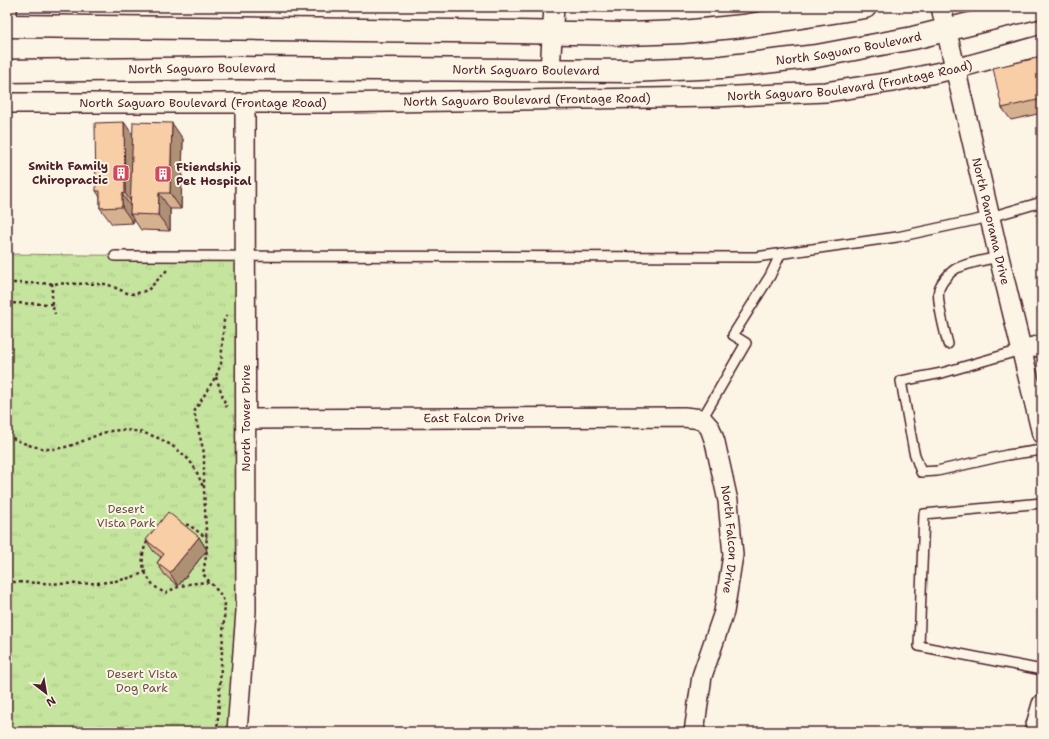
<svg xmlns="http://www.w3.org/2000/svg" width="1049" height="739" font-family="'Shantell Sans',sans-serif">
  <defs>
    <pattern id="park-tufts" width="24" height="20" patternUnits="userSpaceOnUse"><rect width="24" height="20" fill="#c5e59e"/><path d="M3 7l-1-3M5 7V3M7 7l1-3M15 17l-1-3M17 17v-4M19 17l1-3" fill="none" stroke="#abc488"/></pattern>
  </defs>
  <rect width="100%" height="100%" fill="#fcf5e5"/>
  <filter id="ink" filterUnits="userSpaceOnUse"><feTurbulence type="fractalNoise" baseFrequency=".025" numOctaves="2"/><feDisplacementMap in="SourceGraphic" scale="8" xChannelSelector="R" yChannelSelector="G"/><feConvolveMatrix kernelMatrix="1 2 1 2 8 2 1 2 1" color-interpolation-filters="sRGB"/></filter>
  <g filter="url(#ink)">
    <path fill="url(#park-tufts)" stroke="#888264" d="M7,254L245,257L237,732H7Z"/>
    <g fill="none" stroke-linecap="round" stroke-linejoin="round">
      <defs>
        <path id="lane" d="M115,256L756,257L897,237L990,217L1042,202
          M948,344C945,332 936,300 939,289C942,281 952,269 960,267C972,262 986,260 999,257
          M1021,350L942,373L901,381L914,452L921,472L937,471L1007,455L1042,450
          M702,419L746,343L733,335L770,276L781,253
          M1042,503L924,514L919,646L1042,670"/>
        <g id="street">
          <path d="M7,7V26"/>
          <path id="s1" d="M941,7L999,257L1042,434"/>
          <path d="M550,70L554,7"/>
          <path id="s2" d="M7,103H330L714,97L826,92L892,82L955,69L1042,45"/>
          <path d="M1021,350L1042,345"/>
          <path id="s3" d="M246,419L684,417L702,419L710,428L715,442L728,501L733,555L724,612L702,676L694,732"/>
          <path d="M237,732L246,611L245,103"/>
          <path d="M1034,732L1042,704"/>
        </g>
        <g id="secondary">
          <path d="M7,26L452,31L628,34L682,32L743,26L865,7"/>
          <path id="s4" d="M7,71L240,68L629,71L722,67L817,56L913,38L1039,7"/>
        </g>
      </defs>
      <use href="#lane" stroke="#4a1f2b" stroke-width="12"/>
      <use href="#street" stroke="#4a1f2b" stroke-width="22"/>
      <use href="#secondary" stroke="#4a1f2b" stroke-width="25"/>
      <path stroke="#4a1f2b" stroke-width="2.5" stroke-dasharray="3 3" stroke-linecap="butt" d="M7,283L107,284L127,293L134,294L148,290L168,269
        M52,283V304
        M7,303L52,304L55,314
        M216,377L226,406L227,407
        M7,435C21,443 34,448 50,449C69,449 86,439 103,433C132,424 166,437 187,458C195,466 199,477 203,487
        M180,524L189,525L207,538
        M145,572C150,582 155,589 166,593C176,586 197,581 210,583
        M7,582C47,582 108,590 145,572C141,561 142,549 149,539
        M217,732L225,603L221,595L203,574L207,550L204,490V453L194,412L216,376L221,364L224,320L227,315"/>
      <use href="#lane" stroke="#fcf5e5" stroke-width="9"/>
      <use href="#street" stroke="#fcf5e5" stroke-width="19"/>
      <use href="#secondary" stroke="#fcf5e5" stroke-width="22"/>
    </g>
    <path fill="#d5b190" stroke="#4a1f2b" d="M1037,58L1042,66V113L1011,120L1002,108Z
      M133,134L183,139L181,209H170V231L141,230L133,218V223L112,224L100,208V197L96,191Z
      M199,537L207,550L178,586L165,575L157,563L161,557L154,552L146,540Z"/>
    <path fill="#ae9075" stroke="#4a1f2b" d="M1037,58L1042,66V78Z
      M124,122L135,138L136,209L125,193Z
      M172,123L183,139L181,209L170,193Z
      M159,193L170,209V231L158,215Z
      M122,194L133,210L130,214L133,218V223L122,207Z
      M199,537L207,550L178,586L170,573Z"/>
    <path fill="#f8cea7" stroke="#4a1f2b" d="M1037,58L1042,78V99L1002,108L993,68Z
      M124,122L125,193L122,194V207L100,208V191H96L95,123Z
      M133,122L172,123L170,193H159L158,215L130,214Z
      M168,512L199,537L170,573L157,563L164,554L146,540Z"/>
  </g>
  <defs>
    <symbol id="building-square" viewBox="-11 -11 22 22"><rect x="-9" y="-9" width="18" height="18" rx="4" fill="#d1495b" stroke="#fcf5e5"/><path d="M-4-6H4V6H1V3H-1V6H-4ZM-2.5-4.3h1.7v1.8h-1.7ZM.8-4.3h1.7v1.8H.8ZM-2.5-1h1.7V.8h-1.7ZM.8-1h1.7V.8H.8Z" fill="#fff"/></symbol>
  </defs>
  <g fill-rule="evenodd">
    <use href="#building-square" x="111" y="163" width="20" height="20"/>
    <use href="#building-square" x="153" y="164" width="20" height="20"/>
  </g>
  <g text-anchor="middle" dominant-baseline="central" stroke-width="4" stroke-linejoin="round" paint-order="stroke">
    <g font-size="12" fill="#4a1f2b" stroke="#fcf5e5">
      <text stroke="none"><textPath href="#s4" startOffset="843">North Saguaro Boulevard</textPath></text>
      <text stroke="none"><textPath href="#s4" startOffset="195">North Saguaro Boulevard</textPath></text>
      <text stroke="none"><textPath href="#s4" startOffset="519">North Saguaro Boulevard</textPath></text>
      <text stroke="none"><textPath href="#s2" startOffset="844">North Saguaro Boulevard (Frontage Road)</textPath></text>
      <text stroke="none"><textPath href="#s2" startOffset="520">North Saguaro Boulevard (Frontage Road)</textPath></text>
      <text stroke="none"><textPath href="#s2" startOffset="196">North Saguaro Boulevard (Frontage Road)</textPath></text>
      <text stroke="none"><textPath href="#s1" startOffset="220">North Panorama Drive</textPath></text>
      <text transform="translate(246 418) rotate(-90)">North Tower Drive</text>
      <text stroke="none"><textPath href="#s3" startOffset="228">East Falcon Drive</textPath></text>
      <text stroke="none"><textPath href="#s3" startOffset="582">North Falcon Drive</textPath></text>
    </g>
    <g font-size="12" font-weight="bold" fill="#4a1f2b" stroke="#fcf5e5" text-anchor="end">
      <text x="108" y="166">Smith Family<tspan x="108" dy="14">Chiropractic</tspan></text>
      <text x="176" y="167" text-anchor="start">Ftiendship<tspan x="176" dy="14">Pet Hospital</tspan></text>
    </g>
    <g font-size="12" fill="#695048" stroke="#fcf5e5">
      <text x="126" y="509">Desert<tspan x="126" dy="14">Vista Park</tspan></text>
      <text x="142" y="674">Desert Vista<tspan x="142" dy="14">Dog Park</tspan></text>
    </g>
  </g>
  <rect width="1049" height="739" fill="none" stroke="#fcf5e5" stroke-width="24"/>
  <rect x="12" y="12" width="1025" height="715" fill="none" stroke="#4a1f2b" stroke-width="1.5" filter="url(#ink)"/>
  <g transform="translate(46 693) rotate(149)" stroke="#fcf5e5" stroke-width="3" paint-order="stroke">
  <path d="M0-3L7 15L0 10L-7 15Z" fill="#4a1f2b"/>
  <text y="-6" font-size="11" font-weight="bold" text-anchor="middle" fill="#4a1f2b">N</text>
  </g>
</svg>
